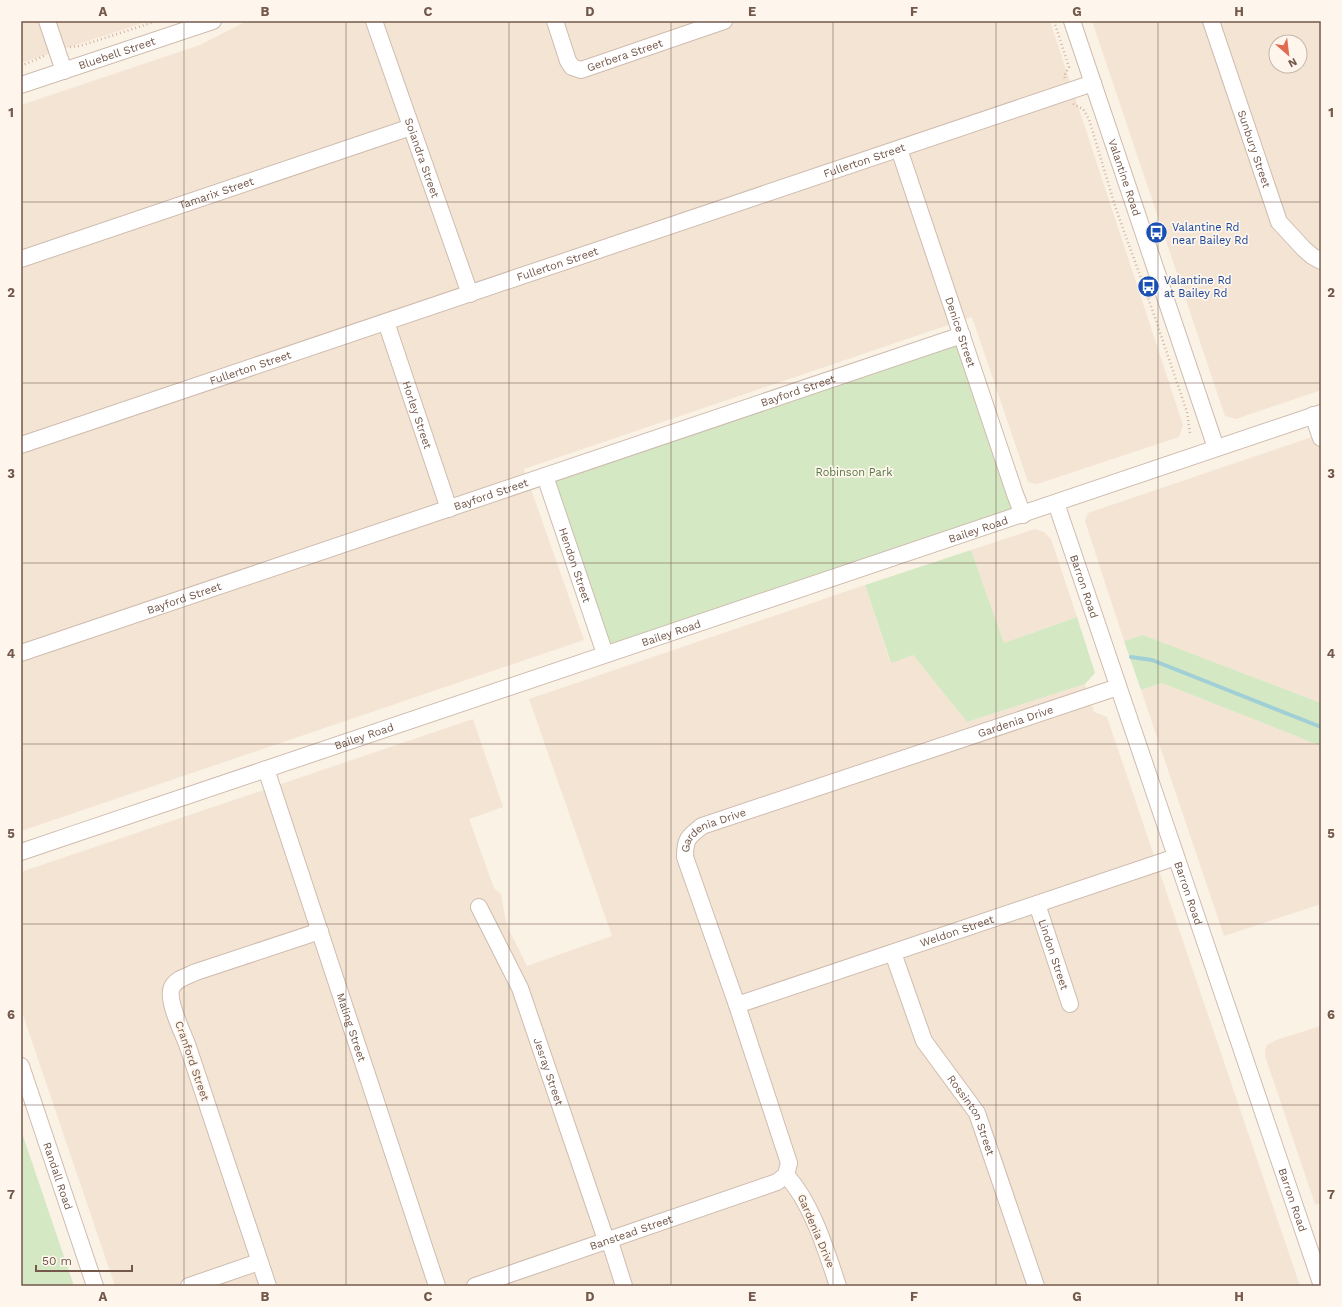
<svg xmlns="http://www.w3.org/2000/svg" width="1342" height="1307" font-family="'Work Sans',sans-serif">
  <rect width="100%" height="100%" fill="#fbf2e6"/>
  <path fill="#f3e4d4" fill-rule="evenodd" d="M21,21H149L21,63Z
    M247,21H1050L1183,425L1179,437L1037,484L1028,482L972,317L524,469L584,640L21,831V105L200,45Z
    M1092,21H1321V390L1236,419L1225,416ZM1276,42H1300V66H1276Z
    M1321,434V703L1143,635L1124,641L1085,521L1088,513Z
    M1035,529L1044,532L1051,539L1077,617L1004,643L971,550Z
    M865,585L890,662L913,655L967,722L1085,684L1094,712L1107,717L1300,1286H115L21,1009V872L473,719L503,807L469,819L494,888L501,894L505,917L509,930L527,966L612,936L529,699Z
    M1162,683L1321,746V904L1224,936L1141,690Z
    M1321,1026V1204H1315L1265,1056V1050L1267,1045L1276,1040Z"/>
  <path fill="#d4e8c4" d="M962,335L1023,515L605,654L545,476Z
    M971,550L1004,643L1077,617L1095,673L1085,684L967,722L913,655L891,663L865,585Z
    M1143,635L1321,703V746L1162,683L1141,690L1124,641Z
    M21,1130L74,1286H21Z"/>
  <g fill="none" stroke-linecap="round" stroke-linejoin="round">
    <path stroke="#a1cfd6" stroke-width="4" d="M1131,657L1152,660L1321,727"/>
    <defs>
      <g id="minor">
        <path d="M47,21L64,71"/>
        <path id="s1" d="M374,21L470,294"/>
        <path id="s2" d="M555,21L568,61L572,67L581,70L724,21"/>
        <path id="s3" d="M1072,21L1216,448"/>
        <path id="s4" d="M1211,21L1279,222L1304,249L1312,256L1321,261"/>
        <path id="s5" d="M21,85L213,21"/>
        <path id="s6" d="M899,149L1015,494L1023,515"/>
        <path id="s7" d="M21,259L411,127"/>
        <path id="s8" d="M386,322L449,509"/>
        <path d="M1313,415L1321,438"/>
        <path id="s9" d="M21,445L1093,83"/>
        <path id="s10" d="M545,476L605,654"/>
        <path id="s11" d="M1056,503L1321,1283"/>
        <path id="s12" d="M21,653L962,335"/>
        <path id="s13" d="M266,769L437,1286"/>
        <path id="s14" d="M21,852C454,705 888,561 1321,413"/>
        <path id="s15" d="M1037,904L1070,1004"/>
        <path id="s16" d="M479,907L520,988L604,1234L612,1248L624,1286"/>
        <path id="s17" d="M893,953L924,1041L977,1113L1036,1286"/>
        <path id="s18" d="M737,1005L1176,857"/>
        <path id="s19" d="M21,1066L95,1286"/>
        <path d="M189,1286L259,1262"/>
        <path d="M268,1286L187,1044C182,1031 166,999 172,987C177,978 188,976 196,972L320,931"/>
        <path id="s20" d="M475,1286L777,1182L786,1175"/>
        <path id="s21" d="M838,1286C826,1250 812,1203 786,1175L789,1163L737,1005L685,857C685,839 688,837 702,826L1118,687"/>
      </g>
    </defs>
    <use href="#minor" stroke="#cfbcaf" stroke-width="18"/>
    <path stroke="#d5b3a1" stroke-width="2.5" stroke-dasharray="1 3" stroke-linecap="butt" d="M1054,21L1069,67L1064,76L1065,79
      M70,47L80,46L157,21
      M21,66L44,56
      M1073,104L1083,109L1089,119L1116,209L1152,309L1187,412L1190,433"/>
    <use href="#minor" stroke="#fff" stroke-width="16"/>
  </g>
  <path fill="none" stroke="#73584b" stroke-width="1" stroke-opacity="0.55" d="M184,21V1286M346,21V1286M509,21V1286M671,21V1286M833,21V1286M996,21V1286M1158,21V1286M21,202H1321M21,383H1321M21,563H1321M21,744H1321M21,924H1321M21,1105H1321"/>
  <defs>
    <symbol id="bus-disc" viewBox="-11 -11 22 22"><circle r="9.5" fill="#1a4fb4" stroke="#fef6ec"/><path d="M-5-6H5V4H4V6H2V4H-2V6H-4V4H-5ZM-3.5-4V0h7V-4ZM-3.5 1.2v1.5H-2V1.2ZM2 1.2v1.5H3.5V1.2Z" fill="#fff"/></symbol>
  </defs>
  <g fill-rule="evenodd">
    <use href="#bus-disc" x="1144" y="220" width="25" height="25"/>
    <use href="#bus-disc" x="1136" y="274" width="25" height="25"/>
  </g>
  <g text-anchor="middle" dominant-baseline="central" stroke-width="3.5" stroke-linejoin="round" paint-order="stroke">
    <g font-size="11" fill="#73584b" stroke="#fef6ec">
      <text stroke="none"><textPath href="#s5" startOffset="101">Bluebell Street</textPath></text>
      <text stroke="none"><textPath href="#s2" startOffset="105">Gerbera Street</textPath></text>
      <text stroke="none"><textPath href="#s4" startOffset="135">Sunbury Street</textPath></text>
      <text stroke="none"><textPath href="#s1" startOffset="145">Soiandra Street</textPath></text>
      <text stroke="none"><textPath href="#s9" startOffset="890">Fullerton Street</textPath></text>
      <text stroke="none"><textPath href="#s3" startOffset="165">Valantine Road</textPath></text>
      <text stroke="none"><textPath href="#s7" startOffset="206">Tamarix Street</textPath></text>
      <text stroke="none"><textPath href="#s9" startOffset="566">Fullerton Street</textPath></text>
      <text stroke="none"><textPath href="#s6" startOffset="193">Denice Street</textPath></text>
      <text stroke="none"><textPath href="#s9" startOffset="242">Fullerton Street</textPath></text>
      <text stroke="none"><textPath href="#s12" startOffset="820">Bayford Street</textPath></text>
      <text stroke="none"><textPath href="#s8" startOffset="98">Horley Street</textPath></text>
      <text stroke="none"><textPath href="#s12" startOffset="496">Bayford Street</textPath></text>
      <text stroke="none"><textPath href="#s14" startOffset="1010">Bailey Road</textPath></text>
      <text stroke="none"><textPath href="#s10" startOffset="94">Hendon Street</textPath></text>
      <text stroke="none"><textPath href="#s11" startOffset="88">Barron Road</textPath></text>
      <text stroke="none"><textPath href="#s12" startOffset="172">Bayford Street</textPath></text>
      <text stroke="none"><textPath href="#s14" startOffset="686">Bailey Road</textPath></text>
      <text stroke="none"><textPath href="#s21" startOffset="827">Gardenia Drive</textPath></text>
      <text stroke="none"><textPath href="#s14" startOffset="362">Bailey Road</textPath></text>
      <text stroke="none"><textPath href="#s21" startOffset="503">Gardenia Drive</textPath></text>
      <text stroke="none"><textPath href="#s11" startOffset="412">Barron Road</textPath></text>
      <text stroke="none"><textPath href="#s18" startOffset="232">Weldon Street</textPath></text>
      <text stroke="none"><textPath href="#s15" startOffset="53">Lindon Street</textPath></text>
      <text stroke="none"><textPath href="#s13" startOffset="272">Maling Street</textPath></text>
      <text transform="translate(192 1061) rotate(71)">Cranford Street</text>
      <text stroke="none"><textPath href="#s16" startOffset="179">Jesray Street</textPath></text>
      <text stroke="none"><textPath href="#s17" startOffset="182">Rossinton Street</textPath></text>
      <text stroke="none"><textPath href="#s19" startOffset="116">Randall Road</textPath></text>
      <text stroke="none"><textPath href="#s11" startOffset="736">Barron Road</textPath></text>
      <text transform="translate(816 1231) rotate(67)">Gardenia Drive</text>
      <text stroke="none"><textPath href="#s20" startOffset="165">Banstead Street</textPath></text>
    </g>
    <g font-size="11" fill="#164399" stroke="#fef6ec" text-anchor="start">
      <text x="1172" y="227">Valantine Rd<tspan x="1172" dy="13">near Bailey Rd</tspan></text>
      <text x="1164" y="280">Valantine Rd<tspan x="1164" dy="13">at Bailey Rd</tspan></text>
    </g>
    <g font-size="11" fill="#557844" stroke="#fef6ec">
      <text x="854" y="472">Robinson Park</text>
    </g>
  </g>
  <rect width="1342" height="1307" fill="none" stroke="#fef6ec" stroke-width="44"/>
  <g transform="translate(1288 54) rotate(152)"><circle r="19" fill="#fef6ec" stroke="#c6b7ac"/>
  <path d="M0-3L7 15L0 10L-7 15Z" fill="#e06b50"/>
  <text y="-6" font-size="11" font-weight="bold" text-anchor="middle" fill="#73584b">N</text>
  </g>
  <path d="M36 1265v6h96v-6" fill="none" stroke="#73584b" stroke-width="2"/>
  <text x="42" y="1265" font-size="12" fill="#73584b" stroke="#fef6ec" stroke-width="3" paint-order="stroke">50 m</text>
  <rect x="22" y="22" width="1298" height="1263" fill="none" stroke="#73584b" stroke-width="1.5"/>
  <g font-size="13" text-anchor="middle" font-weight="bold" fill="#73584b">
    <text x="103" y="16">A</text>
    <text x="265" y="16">B</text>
    <text x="428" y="16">C</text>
    <text x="590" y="16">D</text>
    <text x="752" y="16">E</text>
    <text x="914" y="16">F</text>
    <text x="1077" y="16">G</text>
    <text x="1239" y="16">H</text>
    <text x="11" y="117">1</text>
    <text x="1331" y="117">1</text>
    <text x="11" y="297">2</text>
    <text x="1331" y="297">2</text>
    <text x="11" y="478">3</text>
    <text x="1331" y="478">3</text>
    <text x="11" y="658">4</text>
    <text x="1331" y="658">4</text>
    <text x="11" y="838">5</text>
    <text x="1331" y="838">5</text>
    <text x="11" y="1019">6</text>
    <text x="1331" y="1019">6</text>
    <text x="11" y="1199">7</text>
    <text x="1331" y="1199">7</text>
    <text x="103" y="1301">A</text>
    <text x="265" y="1301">B</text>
    <text x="428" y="1301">C</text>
    <text x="590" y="1301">D</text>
    <text x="752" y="1301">E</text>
    <text x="914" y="1301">F</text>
    <text x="1077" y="1301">G</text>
    <text x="1239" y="1301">H</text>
  </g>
</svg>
